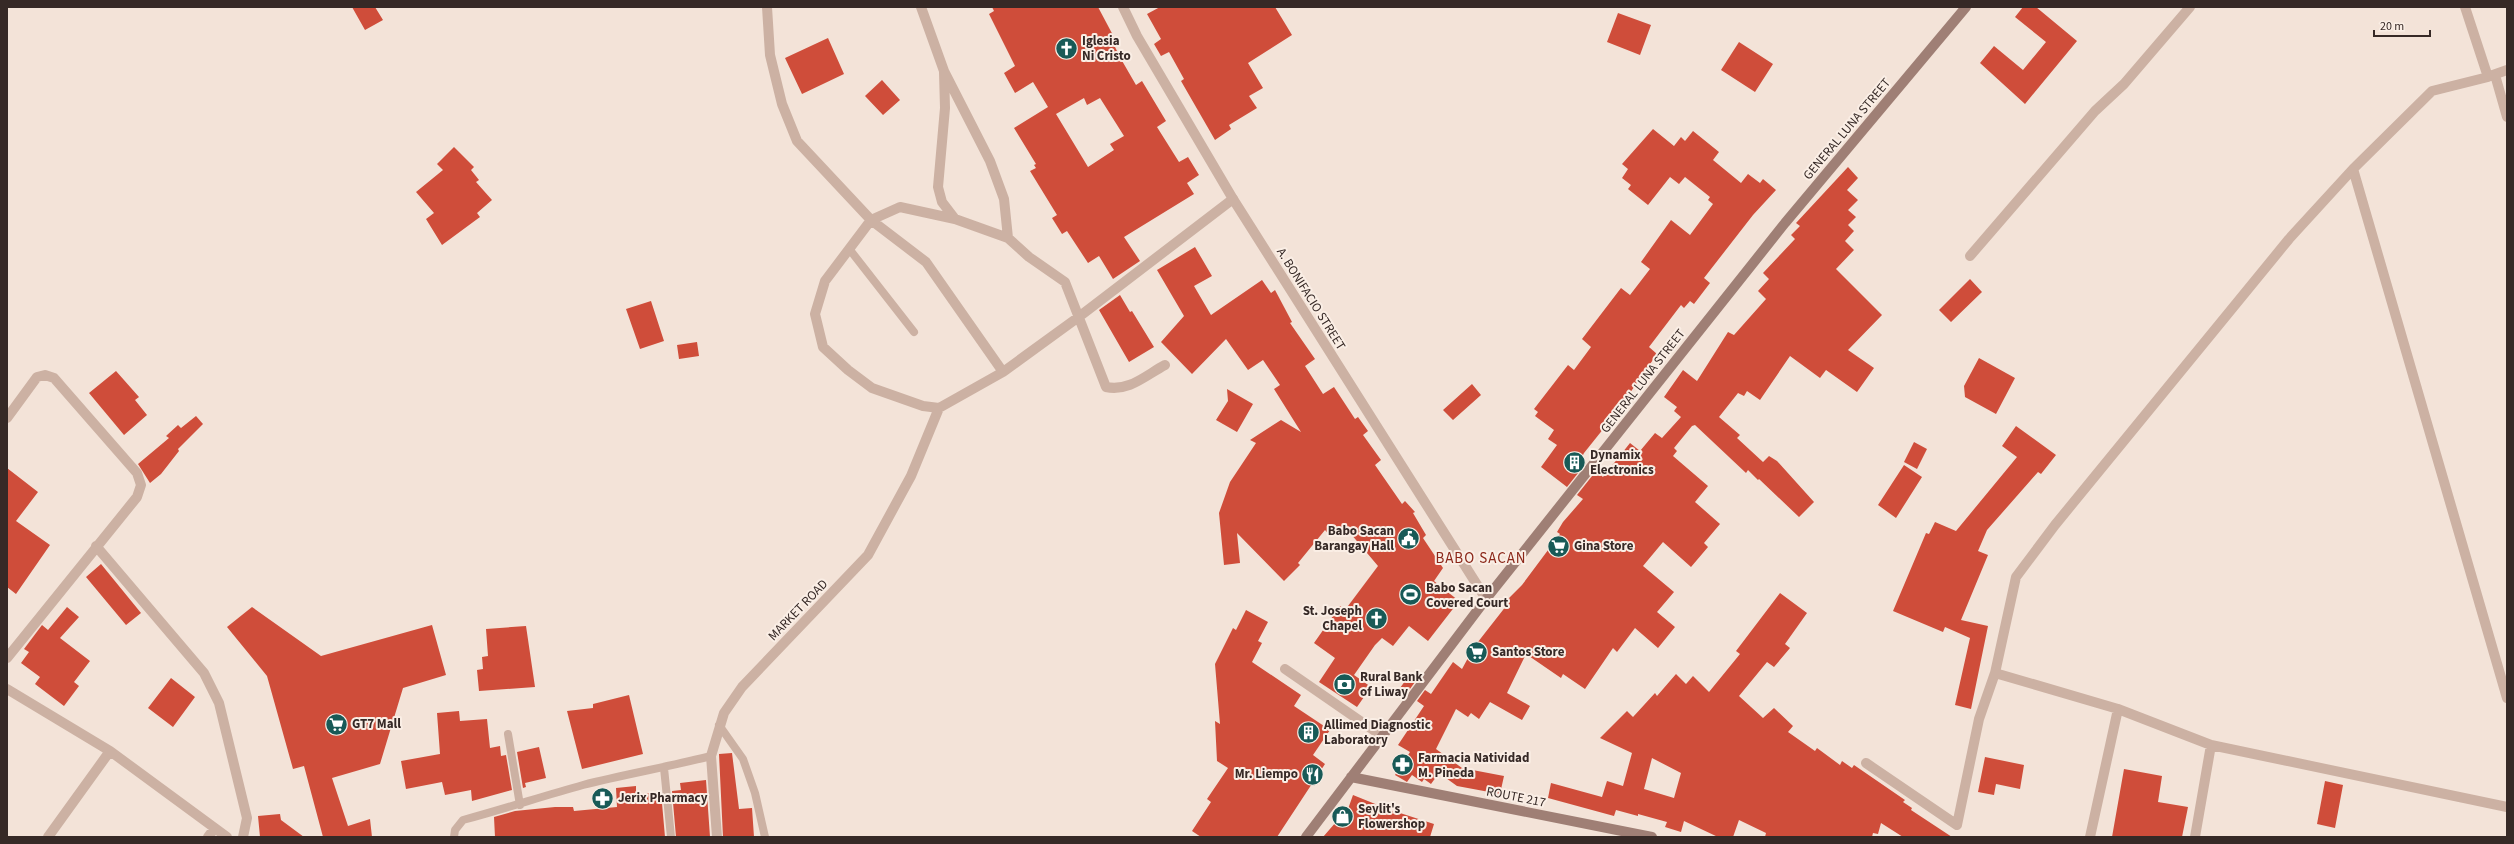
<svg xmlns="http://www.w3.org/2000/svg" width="2514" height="844" font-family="'Source Sans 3',sans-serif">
  <rect width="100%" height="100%" fill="#f3e3d8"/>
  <path fill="#cf4d3a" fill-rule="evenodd" d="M352,7H375L383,20L365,30Z
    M992,7H1098L1115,39L1112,41L1121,59L1136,85L1142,81L1166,121L1157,127L1179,162L1188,157L1199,175L1187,183L1194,194L1124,237L1140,261L1113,279L1099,256L1088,263L1067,231L1062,234L1052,218L1057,215L1030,171L1036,168L1034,165L1036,164L1014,128L1048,107L1033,82L1015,93L1004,73L1015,66L989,14L994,11ZM1084,98L1087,105L1100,98L1124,136L1110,144L1114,150L1088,167L1056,114Z
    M1160,7H1275L1292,35L1248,63L1263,88L1249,96L1257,108L1229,125L1231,129L1215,140L1181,81L1184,79L1169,52L1161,56L1154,44L1161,39L1147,14Z
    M2023,7H2036L2077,41L2025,104L1980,63L1994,46L2023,70L2046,42L2015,17Z
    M1618,13L1651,25L1640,55L1607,42Z
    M828,38L844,74L802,94L785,58Z
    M1739,42L1773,64L1755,92L1721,70Z
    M882,80L900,100L883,115L865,96Z
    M1653,129L1674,146L1681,137L1685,141L1693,131L1719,152L1713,160L1741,183L1748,174L1760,183L1763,179L1776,190L1753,215L1704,278L1710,283L1694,304L1690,301L1684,308L1681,305L1649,347L1657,354L1616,413L1584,453L1581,459L1586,463L1567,487L1541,467L1557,445L1548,439L1554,430L1535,416L1538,412L1534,409L1568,365L1574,370L1591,347L1582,339L1621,288L1630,295L1650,269L1641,262L1671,220L1690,235L1713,204L1708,200L1710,197L1685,177L1679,184L1670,177L1648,205L1628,189L1631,185L1622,178L1628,169L1622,164Z
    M454,147L474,167L471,170L479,180L476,182L492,200L477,213L480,217L442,245L426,219L434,213L416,192L443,170L437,164Z
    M1848,167L1858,178L1847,190L1858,200L1848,210L1856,217L1848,225L1854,231L1845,241L1854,250L1836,269L1882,315L1848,350L1874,368L1857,392L1826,370L1820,378L1790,356L1760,400L1747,391L1744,396L1738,393L1719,417L1740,435L1737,438L1763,462L1769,456L1777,461L1814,502L1799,517L1759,479L1758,480L1748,470L1746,473L1695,425L1692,426L1674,448L1677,451L1673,456L1708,486L1695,502L1720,524L1704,543L1708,547L1691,567L1663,542L1643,566L1674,592L1657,612L1675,627L1658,648L1635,628L1617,652L1613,648L1585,689L1563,674L1561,678L1526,654L1507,693L1530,706L1522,720L1490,702L1479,719L1471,713L1468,717L1456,709L1436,749L1462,768L1504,776L1500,794L1457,786L1439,773L1431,784L1424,779L1422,782L1412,775L1407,782L1395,775L1410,752L1398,745L1424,706L1417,701L1425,690L1431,694L1453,662L1462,669L1474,647L1510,601L1508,599L1522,585L1560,534L1557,532L1563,522L1583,499L1577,495L1596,471L1603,477L1630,443L1640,451L1655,433L1662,438L1681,417L1674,411L1677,407L1664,397L1683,370L1697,381L1728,332L1734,335L1766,299L1758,291L1769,279L1763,273L1795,239L1791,235L1800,226L1796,223Z
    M1195,247L1212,276L1194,286L1211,315L1262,280L1271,293L1275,290L1292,322L1290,323L1315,359L1305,366L1323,394L1334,387L1355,419L1358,417L1368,431L1363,435L1381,460L1375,465L1402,504L1405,501L1415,512L1413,513L1426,535L1423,538L1443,568L1434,581L1459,601L1428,641L1409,626L1393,646L1382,638L1375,645L1354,675L1371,687L1357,707L1319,682L1335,658L1314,643L1340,606L1345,610L1378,566L1345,527L1331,537L1325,530L1298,563L1300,565L1284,581L1237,533L1240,563L1224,565L1219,513L1230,482L1256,443L1250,440L1281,420L1301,432L1274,389L1280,385L1263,360L1248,370L1226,339L1192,374L1161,342L1184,316L1157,270Z
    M1970,279L1982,292L1951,322L1939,310Z
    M1120,295L1130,312L1132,311L1154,347L1129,362L1099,310Z
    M651,301L664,341L640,349L626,309Z
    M697,342L699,356L679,359L677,345Z
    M1979,358L2015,378L1996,414L1965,397L1964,386Z
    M116,371L139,397L135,400L147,415L124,435L89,393Z
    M1472,384L1481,395L1453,420L1443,410Z
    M1227,389L1253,404L1237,432L1216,420L1228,401Z
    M196,416L203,424L178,449L179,451L161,474L150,483L138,464L169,438L166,436L178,425L181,428Z
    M2016,426L2056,455L2041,474L2038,472L1987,530L1978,551L1988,555L1961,620L1988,626L1971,709L1955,705L1970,638L1945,627L1943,632L1893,611L1926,533L1929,534L1935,522L1956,531L2017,457L2002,446Z
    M1914,442L1927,449L1917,469L1904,462Z
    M1904,465L1922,477L1896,518L1878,505Z
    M7,468L38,492L16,521L50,545L16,594L7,587Z
    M101,564L141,613L126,625L86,577Z
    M1780,593L1807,613L1785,644L1790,648L1774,667L1767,662L1739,696L1763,718L1774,708L1793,726L1788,732L1815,751L1817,748L1840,765L1842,761L1852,768L1854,765L1905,800L1903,802L1912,808L1911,810L1952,837H1903L1881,823L1878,834L1873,833L1872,837H1765L1766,833L1739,820L1733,837H1718L1684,821L1681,832L1665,827L1667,822L1638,814V816L1616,810L1614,816L1548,798L1551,783L1602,797L1607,781L1623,786L1632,753L1600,738L1627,711L1633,717L1655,693L1657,696L1676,674L1686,684L1693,676L1709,692L1740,654L1736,651ZM1652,758L1681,773L1674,798L1644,789Z
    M67,607L79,617L60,638L90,661L74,682L79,686L64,706L35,684L40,677L21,663L29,652L24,649L42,625L48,630Z
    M252,607L321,656L432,625L446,675L403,688L380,764L332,778L348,826L370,819L372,837H323L304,766L293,769L267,676L227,627Z
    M1246,610L1268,622L1258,641L1262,643L1252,662L1301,695L1294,706L1330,730L1313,755L1325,764L1277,837H1201L1192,831L1211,802L1207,799L1228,768L1217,761L1215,721L1220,724L1215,664L1233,628L1236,630Z
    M526,626L535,687L479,691L477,670L483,669L482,657L488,656L486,629Z
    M1408,677L1415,682L1407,693L1400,688Z
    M171,678L195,697L173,727L148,708Z
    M629,695L643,754L582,769L567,711L593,708V704Z
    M459,711L460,721L487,719L490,748L500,746L501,756L506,755L512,790L472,801L471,790L445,795L442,782L406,789L401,761L440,754L437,713Z
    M539,747L546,778L525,783L526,787L523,788L517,752Z
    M732,753L739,809L752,808L754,837H723L719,754Z
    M1985,757L2024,765L2020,789L1996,784L1994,795L1978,792Z
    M2124,769L2162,776L2158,802L2188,807L2182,837H2112Z
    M706,780L710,837H676L672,791L681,790L680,783Z
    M2325,781L2343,785L2335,828L2317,824Z
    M636,786V794L661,792L665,837H495L494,817L515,811L555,807H573L574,811L617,807L616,788Z
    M1353,795L1400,814V813L1434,824L1430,837H1323L1336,822L1344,807L1348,809Z
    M280,814L281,820L304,837H260L258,816Z"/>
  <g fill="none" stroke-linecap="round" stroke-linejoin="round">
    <path stroke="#ccb1a3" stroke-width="8" d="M850,250L914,332
      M719,725L743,759L755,793L765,837
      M508,734L520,805
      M664,768L671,837
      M454,837L455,830L463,820C504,809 543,796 583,785C626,774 668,767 711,756"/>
    <path stroke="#ccb1a3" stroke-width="10" d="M767,7L770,55L782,104L797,141L871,220L825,281L815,314L823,347L848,370L872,388L923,406L939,408L1003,372L1080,316L1233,199
      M921,7L944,71L990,161L1004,199L1008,238
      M944,72L945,108L938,187L942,202L955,219
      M2495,75L2507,117
      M2490,76L2507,70
      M2353,169L2507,698
      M1970,256L2095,111L2124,84L2190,7
      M1003,372L926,262L871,220L900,207L955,219L1008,238L1029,257L1065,282L1106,387C1129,392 1146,375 1165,365
      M7,418L37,377L45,375L54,378L137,473L141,485L137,497L7,658
      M96,546L204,673L219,703L247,818L243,837
      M1285,669L1382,736
      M1995,673L2016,577L2055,525L2289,239L2353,169L2432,91L2488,77L2465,7
      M7,689L110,751L227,837
      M1866,763L1957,825L1979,719L1995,673L2118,709L2211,745L2507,807
      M48,837L110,751
      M208,837L214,829
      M717,837L711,756L724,713L742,687L868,555L911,476L939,408
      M2090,837L2118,709
      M2195,837L2211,745"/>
    <path stroke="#ccb1a3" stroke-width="10" d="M1123,7L1137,36L1233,199L1486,599"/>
    <path stroke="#9f7f75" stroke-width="10" d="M1351,777L1652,837
      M1306,837L1486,599L1785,223L1966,7"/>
  </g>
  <defs>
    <symbol id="church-disc" viewBox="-11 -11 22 22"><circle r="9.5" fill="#185a57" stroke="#faeee5"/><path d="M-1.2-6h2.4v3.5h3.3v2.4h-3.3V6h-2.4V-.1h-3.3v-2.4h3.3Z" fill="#fff"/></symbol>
    <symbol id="building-disc" viewBox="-11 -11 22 22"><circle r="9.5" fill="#185a57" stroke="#faeee5"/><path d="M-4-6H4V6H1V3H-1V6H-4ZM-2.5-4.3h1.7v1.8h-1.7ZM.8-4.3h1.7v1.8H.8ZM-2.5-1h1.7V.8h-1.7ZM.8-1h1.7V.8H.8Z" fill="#fff"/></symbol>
    <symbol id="civic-disc" viewBox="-11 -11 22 22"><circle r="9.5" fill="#185a57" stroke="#faeee5"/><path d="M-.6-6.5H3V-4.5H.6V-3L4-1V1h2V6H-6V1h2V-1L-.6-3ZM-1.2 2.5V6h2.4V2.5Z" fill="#fff"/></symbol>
    <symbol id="supermarket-disc" viewBox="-11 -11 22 22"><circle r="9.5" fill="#185a57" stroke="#faeee5"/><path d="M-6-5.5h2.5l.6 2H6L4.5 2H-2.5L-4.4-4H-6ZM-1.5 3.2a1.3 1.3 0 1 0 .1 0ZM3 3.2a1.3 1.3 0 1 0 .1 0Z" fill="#fff"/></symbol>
    <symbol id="stadium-disc" viewBox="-11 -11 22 22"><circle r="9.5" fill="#185a57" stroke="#faeee5"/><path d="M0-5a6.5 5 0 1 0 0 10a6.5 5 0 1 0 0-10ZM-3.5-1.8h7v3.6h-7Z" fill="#fff"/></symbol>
    <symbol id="bank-disc" viewBox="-11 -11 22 22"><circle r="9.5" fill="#185a57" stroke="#faeee5"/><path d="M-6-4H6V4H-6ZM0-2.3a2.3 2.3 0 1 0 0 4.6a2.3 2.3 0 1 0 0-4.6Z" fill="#fff"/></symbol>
    <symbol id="pharmacy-disc" viewBox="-11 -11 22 22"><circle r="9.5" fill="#185a57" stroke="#faeee5"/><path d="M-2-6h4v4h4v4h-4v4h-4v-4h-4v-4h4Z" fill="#fff"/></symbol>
    <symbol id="restaurant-disc" viewBox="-11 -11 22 22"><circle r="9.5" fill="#185a57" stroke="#faeee5"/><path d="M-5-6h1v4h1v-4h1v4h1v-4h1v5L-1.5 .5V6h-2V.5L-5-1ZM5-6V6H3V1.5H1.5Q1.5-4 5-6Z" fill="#fff"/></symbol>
    <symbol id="shop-disc" viewBox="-11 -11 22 22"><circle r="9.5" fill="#185a57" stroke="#faeee5"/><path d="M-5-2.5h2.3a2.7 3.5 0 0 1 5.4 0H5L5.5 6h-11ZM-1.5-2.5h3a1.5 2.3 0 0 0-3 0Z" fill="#fff"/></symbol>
  </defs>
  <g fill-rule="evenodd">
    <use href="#church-disc" x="1054" y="36" width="25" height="25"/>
    <use href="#building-disc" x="1562" y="450" width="25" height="25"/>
    <use href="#civic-disc" x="1396" y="526" width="25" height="25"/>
    <use href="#supermarket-disc" x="1546" y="534" width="25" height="25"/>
    <use href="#stadium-disc" x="1398" y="582" width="25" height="25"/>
    <use href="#church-disc" x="1364" y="606" width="25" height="25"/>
    <use href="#supermarket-disc" x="1464" y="640" width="25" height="25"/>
    <use href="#bank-disc" x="1332" y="672" width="25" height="25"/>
    <use href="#supermarket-disc" x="324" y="712" width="25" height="25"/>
    <use href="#building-disc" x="1296" y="720" width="25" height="25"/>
    <use href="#pharmacy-disc" x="1390" y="752" width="25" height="25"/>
    <use href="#restaurant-disc" x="1300" y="762" width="25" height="25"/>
    <use href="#pharmacy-disc" x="590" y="786" width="25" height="25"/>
    <use href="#shop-disc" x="1330" y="804" width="25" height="25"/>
  </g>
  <g text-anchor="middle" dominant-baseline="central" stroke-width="4" stroke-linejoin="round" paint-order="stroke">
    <g font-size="13" font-weight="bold" fill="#362926" stroke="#faeee5" text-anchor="start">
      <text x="1082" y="41">Iglesia<tspan x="1082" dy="15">Ni Cristo</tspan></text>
      <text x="1590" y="455">Dynamix<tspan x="1590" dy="15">Electronics</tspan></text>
      <text x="1394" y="531" text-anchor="end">Babo Sacan<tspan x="1394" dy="15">Barangay Hall</tspan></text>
      <text x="1574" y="546">Gina Store</text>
      <text x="1426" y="588">Babo Sacan<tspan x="1426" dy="15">Covered Court</tspan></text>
      <text x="1362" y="611" text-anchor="end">St. Joseph<tspan x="1362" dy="15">Chapel</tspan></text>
      <text x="1492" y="652">Santos Store</text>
      <text x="1360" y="677">Rural Bank<tspan x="1360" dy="15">of Liway</tspan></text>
      <text x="352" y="724">GT7 Mall</text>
      <text x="1324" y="725">Allimed Diagnostic<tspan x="1324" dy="15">Laboratory</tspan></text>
      <text x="1418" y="758">Farmacia Natividad<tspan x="1418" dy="15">M. Pineda</tspan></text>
      <text x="1298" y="774" text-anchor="end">Mr. Liempo</text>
      <text x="618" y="798">Jerix Pharmacy</text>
      <text x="1358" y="809">Seylit's<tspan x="1358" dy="15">Flowershop</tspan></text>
    </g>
    <g font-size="13" fill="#362926" stroke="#faeee5">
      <text transform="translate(1847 129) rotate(-50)">GENERAL LUNA STREET</text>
      <text transform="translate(1311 299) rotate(58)">A. BONIFACIO STREET</text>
      <text transform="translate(1643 381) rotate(-52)">GENERAL LUNA STREET</text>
      <text transform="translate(798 610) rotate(-46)">MARKET ROAD</text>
      <text transform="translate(1516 797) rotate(11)">ROUTE 217</text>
    </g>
    <g font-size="15" letter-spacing="1" fill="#8b2719" stroke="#faeee5">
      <text x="1481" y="558">BABO SACAN</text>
    </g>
  </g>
  <rect width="2514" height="844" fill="none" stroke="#362926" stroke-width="16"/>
  <path d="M2374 30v6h56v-6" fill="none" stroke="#362926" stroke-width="2"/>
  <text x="2380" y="30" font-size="12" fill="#362926" stroke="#faeee5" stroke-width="3" paint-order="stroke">20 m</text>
</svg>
